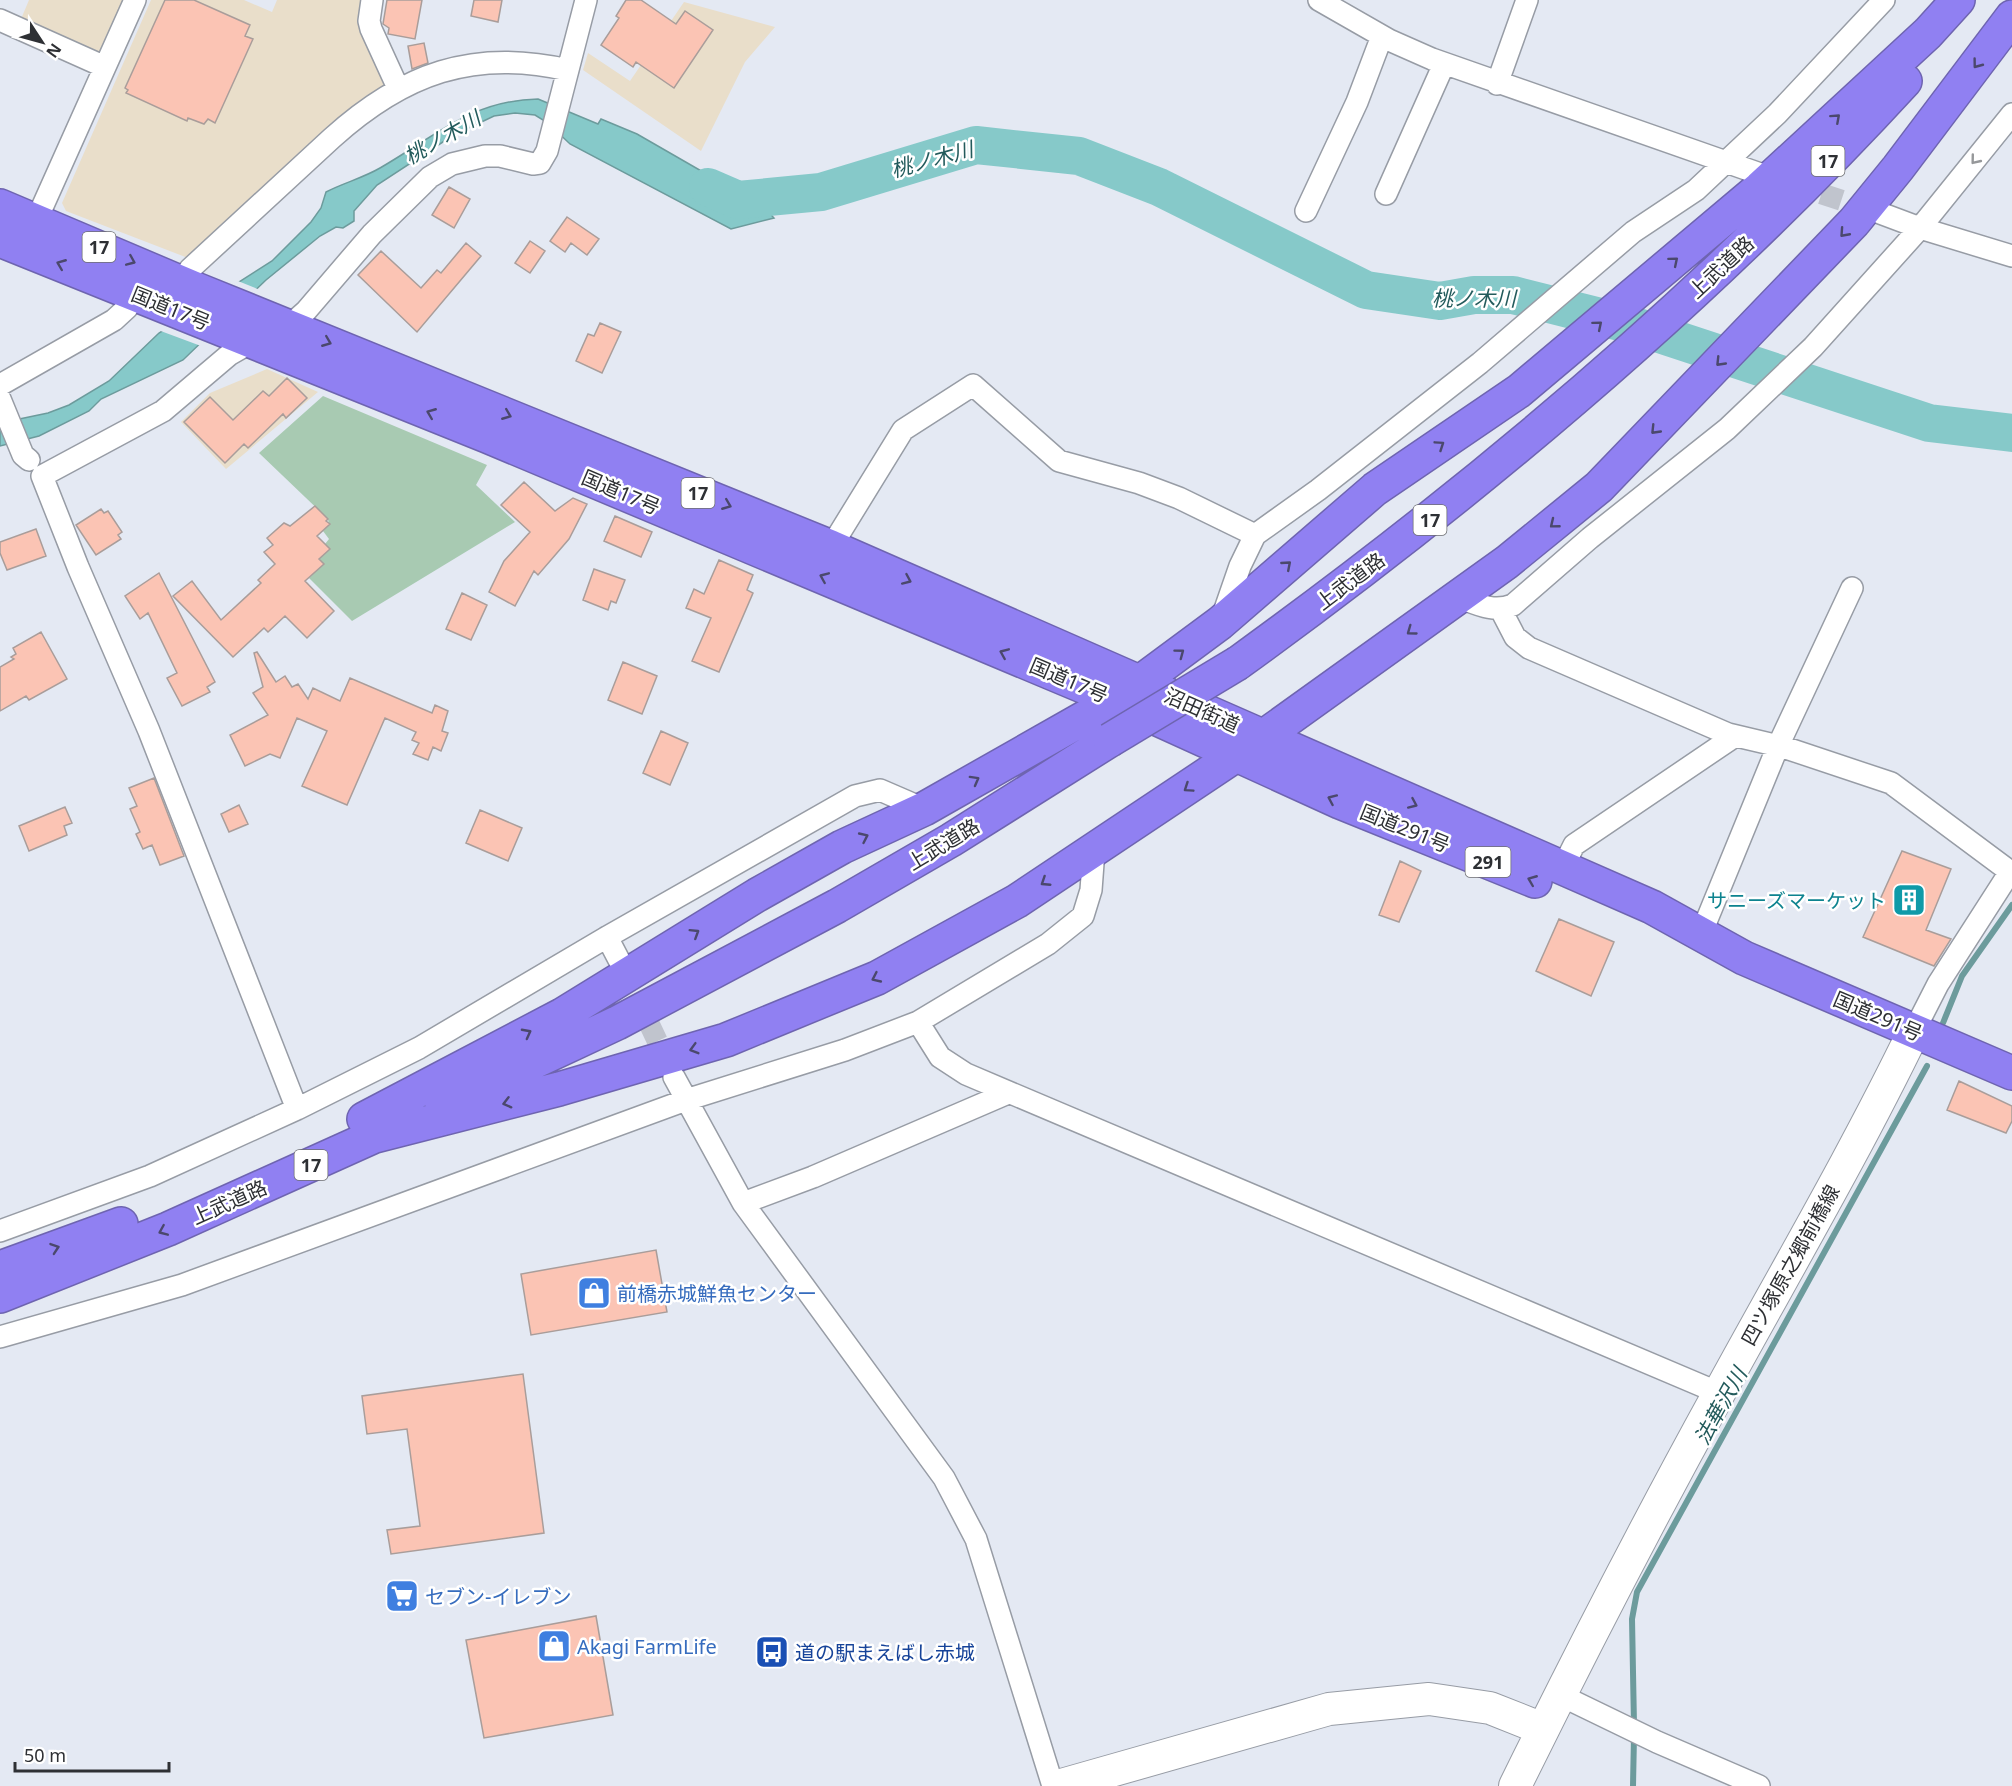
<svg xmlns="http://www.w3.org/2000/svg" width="2012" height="1786" font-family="'Noto Sans','Noto Sans JP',sans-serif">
  <rect width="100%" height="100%" fill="#e4e9f3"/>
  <path fill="#e9deca" d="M29,0H130L108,50L98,52L21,19Z
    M151,0H244L272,12L277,0H361L357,21L385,76L384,86L188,258L66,211L62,203Z
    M684,2L775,27L745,62L701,151L583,70L588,53L630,81Z
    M267,369L318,392L226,469L181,422L210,393Z"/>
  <path fill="#a8cab2" d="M323,396L487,465L476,485L515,522L352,621L309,578L323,564L319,559L329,549L325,544L329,539L323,531L329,525L328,519L259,453Z"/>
  <path fill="#86c9c9" stroke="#6c9b9c" stroke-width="1.5" d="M538,99L598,124L601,119L637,134L703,172L743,184L774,218L731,229L570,144L548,123L535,115L515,113L494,116L452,136L377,185L354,211V221L343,228L336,227L320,236L266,280L183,360L101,399L89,411L39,436L0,446V423L48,413L69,405L109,381L159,333L272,261L311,222L321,208L326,192C343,183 363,178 380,168C434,137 472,100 538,99Z"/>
  <path fill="#e4e9f3" d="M238,281L260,290L201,346L158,330Z"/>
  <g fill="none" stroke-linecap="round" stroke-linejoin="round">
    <path stroke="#6c9b9c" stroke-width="6" d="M1943,1023L1962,976L2012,905
      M1634,1725L1632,1619L1637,1592L1927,1066
      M1633,1786L1634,1736"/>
    <path stroke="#86c9c9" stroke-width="38" d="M708,187L738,200L821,192L976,145L1079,156L1159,187L1366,290L1440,301L1474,295H1513L1632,325L1929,423L2012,433"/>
  </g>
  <path fill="#fbc4b4" stroke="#a99d9a" stroke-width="1.5" d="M165,0H194L250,25L245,36L253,39L215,123L208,119L204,124L188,118L187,121L126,93L128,90L125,88Z
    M387,0H422L415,39L388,34L389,28L383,24Z
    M474,0H502L498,22L471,16Z
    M626,0H641L676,24L685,11L713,30L674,88L636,62L633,67L601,45L619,18L616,16Z
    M424,43L428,63L412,69L408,46Z
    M449,187L470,199L454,228L432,215Z
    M567,217L599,239L587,255L571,243L565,252L550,241Z
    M530,241L545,251L530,273L515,263Z
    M466,243L481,256L417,332L358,275L381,251L421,288L437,270L441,273Z
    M600,323L621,332L602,373L576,361L588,334L594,336Z
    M287,378L307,398L286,418L283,414L248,448L244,444L225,463L184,422L210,397L233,420L263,391L269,396Z
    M524,482L555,511L573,498L587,504L569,539L538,575L534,571L515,606L489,592L504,561L530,532L501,505Z
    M315,506L328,519L326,521L330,524L317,536L330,549L319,559L324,564L305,581L334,611L307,638L285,616L268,632L264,628L233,657L173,596L192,581L221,620L261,583L258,580L275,564L264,552L273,545L267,538L284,523L290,526Z
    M101,509L104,513L108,511L122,532L118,535L121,539L96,555L76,525Z
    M615,516L652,532L641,557L604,541Z
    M36,529L46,556L7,570L0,553V542Z
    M719,560L753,575L747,590L753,593L719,672L692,661L711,618L686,608L694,589L704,594Z
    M594,569L625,580L616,603L611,601L608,610L583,600Z
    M159,573L215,682L207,687L210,692L182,706L167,678L177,673L148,613L140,619L125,596Z
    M462,593L487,605L471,640L446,629Z
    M41,632L67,679L29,700L26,696L0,711V667L14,659L11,657L16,654L13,648Z
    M257,652L276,682L285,676L292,687L298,684L308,699L313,688L340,701L350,678L432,713L435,705L448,711L442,731L448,733L441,751L433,747L428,760L413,754L419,743L412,740L416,732L385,718L347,805L302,786L327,731L297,718L280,758L270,754L245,766L230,735L268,715L253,693L263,687L254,653Z
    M623,662L657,676L642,714L608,700Z
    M661,731L688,743L670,785L643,773Z
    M154,778L184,856L160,865L152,845L143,849L136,834L140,832L130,809L137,806L129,788Z
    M239,805L248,824L229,832L221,814Z
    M65,807L72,823L64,826L67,835L29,851L19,826Z
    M480,810L522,828L508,861L466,843Z
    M1902,851L1951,869L1926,930L1951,939L1934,966L1863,937Z
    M1400,861L1421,871L1399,922L1379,915Z
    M1559,919L1614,942L1591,996L1536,971Z
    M1959,1081L2012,1106V1121L2006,1133L1947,1110Z
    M656,1250L667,1312L531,1335L521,1274Z
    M523,1374L544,1533L391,1554L387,1530L420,1526L407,1429L367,1434L362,1396Z
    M596,1616L613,1715L484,1738L466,1640Z"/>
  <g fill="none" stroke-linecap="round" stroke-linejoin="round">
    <path stroke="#c0c4cd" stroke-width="21" stroke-dasharray="21 10" stroke-linecap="butt" d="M1792,184L1874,211
      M622,966L670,1068"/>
    <defs>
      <path id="street" d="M372,0L369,21L371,29L398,88
        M1319,0L1389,40L1432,59L1766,176
        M0,20L105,67
        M1497,84L1527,0
        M1386,194L1444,64
        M1306,211L1357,102L1382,36
        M1880,213L1920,228L2012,256
        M36,221L135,0
        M182,282L190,269L332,138C403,74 473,48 568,70
        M0,385L114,320L127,308L134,293
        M0,399L23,455L29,460
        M831,547L903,430L973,385L1059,461L1139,483L1179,498L1255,535
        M1458,597C1477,604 1493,613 1513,605L1590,538L1727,429L1813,347L1920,228L2012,114
        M1501,610L1515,637L1529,648L1728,734L1783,747L1891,783L2012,873
        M1222,618L1240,566L1255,535L1318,490L1480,363L1633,232L1696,190L1777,114L1884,0
        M1562,869L1574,845L1735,736
        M1701,934L1778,746L1852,588
        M607,937L619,960
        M918,1022L940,1057L966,1074L1719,1393
        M1914,1031L1938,984L2010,872
        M674,1077L743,1203L944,1478L976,1539L1053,1786
        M297,1109L149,731L78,567L42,476L163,411L229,355L253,341L288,327L306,311L372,234L430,177L452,164L485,156H500L533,164L540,163L547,151L586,0
        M743,1203L813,1177L1008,1093
        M0,1231L150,1176L297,1109L419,1048L607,937L855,796L880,790L924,809
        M0,1337L182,1285L686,1100L845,1050L918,1022L1048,944L1083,916L1091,890L1094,850
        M1560,1695L1657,1742L1759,1786"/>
      <path id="secondary" d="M1058,1786L1329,1709L1429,1699L1490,1708L1543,1729
        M1515,1786C1580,1654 1647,1524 1718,1395C1784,1274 1854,1155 1914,1031"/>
      <path id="highway" d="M0,206L198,290L831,547L1652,907L1744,958L2012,1073
        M0,240L487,436L1116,700L1340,802L1535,881
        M1238,663C1477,490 1705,299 1905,81
        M442,1105L617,1023L837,906L951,840L1110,740
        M364,1119L562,1015L757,895L842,847L924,809L1116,700L1220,623L1375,489L1519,391L1760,188L1928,33L1958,0
        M371,1137L559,1089L726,1040L877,978L1017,901L1263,737L1507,562L1599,487L1854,222L1898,168L2012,17
        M0,1268L121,1224
        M0,1296L168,1229L390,1129"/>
    </defs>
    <use href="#street" stroke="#979ca5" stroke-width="24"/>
    <use href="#secondary" stroke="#979ca5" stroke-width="34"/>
    <use href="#highway" stroke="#6e64b0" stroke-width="36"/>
    <use href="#street" stroke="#fff" stroke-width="21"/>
    <use href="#secondary" stroke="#fff" stroke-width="32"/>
    <use href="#highway" stroke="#9080f2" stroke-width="33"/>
    <defs>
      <path id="highway-bridge" d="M1110,740L1238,663"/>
    </defs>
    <use href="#highway-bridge" stroke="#6e64b0" stroke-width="36" stroke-linecap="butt"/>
    <use href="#highway-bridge" stroke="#9080f2" stroke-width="33"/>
  </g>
  <defs><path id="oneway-chevron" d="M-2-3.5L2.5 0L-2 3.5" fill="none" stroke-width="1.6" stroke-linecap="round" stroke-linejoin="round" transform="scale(1.5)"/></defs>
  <g stroke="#4b486d">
    <use href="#oneway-chevron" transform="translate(1977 64) rotate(127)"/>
    <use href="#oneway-chevron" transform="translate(1836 118) rotate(-42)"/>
    <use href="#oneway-chevron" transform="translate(1844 233) rotate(132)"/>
    <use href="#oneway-chevron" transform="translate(131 261) rotate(23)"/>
    <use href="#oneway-chevron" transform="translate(1674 261) rotate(-40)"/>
    <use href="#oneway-chevron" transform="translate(61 264) rotate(-158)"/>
    <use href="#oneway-chevron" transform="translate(1598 325) rotate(-40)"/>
    <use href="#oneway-chevron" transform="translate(327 342) rotate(22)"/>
    <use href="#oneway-chevron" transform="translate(1720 362) rotate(134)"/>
    <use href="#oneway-chevron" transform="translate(431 413) rotate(-158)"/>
    <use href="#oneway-chevron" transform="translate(507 415) rotate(22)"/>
    <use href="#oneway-chevron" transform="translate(1655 430) rotate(134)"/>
    <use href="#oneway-chevron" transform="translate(1440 445) rotate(-34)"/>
    <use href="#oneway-chevron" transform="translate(727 505) rotate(22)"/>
    <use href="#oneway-chevron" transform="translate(1554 524) rotate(141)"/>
    <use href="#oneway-chevron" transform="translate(1287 565) rotate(-41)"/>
    <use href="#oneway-chevron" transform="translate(824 577) rotate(-157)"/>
    <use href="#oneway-chevron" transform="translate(907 580) rotate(24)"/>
    <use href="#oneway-chevron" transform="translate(1411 631) rotate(144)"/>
    <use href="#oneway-chevron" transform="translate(1004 653) rotate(-157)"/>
    <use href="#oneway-chevron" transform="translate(1180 653) rotate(-37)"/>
    <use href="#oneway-chevron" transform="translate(975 780) rotate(-29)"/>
    <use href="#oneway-chevron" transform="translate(1188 788) rotate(146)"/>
    <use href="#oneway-chevron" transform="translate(1332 799) rotate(-156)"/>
    <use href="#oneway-chevron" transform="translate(1413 804) rotate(24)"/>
    <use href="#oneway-chevron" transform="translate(864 837) rotate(-25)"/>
    <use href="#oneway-chevron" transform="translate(1532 880) rotate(-158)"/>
    <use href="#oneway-chevron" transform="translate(1045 882) rotate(147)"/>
    <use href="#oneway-chevron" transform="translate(695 933) rotate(-32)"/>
    <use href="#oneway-chevron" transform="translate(876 978) rotate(155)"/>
    <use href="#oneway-chevron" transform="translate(527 1033) rotate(-28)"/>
    <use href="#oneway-chevron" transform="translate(694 1049) rotate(164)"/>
    <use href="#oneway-chevron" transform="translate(507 1103) rotate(165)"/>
    <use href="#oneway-chevron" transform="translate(163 1231) rotate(157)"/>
    <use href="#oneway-chevron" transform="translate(55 1248) rotate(-19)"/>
  </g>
  <use stroke="#96989a" href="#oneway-chevron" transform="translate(1975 160) rotate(129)"/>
  <defs>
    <symbol id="building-square" viewBox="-11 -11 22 22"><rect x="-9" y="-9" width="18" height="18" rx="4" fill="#0f9aa8" stroke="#fff"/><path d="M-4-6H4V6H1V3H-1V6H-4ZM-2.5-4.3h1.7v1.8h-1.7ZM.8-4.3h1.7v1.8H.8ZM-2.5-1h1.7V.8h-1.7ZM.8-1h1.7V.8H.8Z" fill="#fff"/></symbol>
    <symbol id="shop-square" viewBox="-11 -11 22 22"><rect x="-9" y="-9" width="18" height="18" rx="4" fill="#3f7fe0" stroke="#fff"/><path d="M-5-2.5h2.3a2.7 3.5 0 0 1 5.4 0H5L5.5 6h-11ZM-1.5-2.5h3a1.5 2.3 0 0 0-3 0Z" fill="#fff"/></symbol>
    <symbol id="supermarket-square" viewBox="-11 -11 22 22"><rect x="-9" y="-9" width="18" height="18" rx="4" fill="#3f7fe0" stroke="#fff"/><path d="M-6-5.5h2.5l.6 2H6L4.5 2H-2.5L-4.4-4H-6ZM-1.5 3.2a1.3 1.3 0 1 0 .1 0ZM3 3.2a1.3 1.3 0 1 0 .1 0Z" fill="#fff"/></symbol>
    <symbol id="bus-square" viewBox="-11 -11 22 22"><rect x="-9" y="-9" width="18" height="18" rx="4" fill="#1a4fb4" stroke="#fff"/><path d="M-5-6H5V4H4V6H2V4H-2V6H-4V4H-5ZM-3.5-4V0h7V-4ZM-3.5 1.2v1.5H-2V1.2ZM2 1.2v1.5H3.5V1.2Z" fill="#fff"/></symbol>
  </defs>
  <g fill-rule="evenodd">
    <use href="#building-square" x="1890" y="881" width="38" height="38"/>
    <use href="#shop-square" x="575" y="1274" width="38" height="38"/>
    <use href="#supermarket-square" x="383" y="1577" width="38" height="38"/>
    <use href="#shop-square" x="535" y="1627" width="38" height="38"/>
    <use href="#bus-square" x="753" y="1633" width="38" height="38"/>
  </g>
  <g text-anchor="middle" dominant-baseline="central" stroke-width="5" stroke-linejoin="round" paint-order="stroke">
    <g fill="#fff" stroke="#6d6e71" stroke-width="1.5">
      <rect x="1811.5" y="146" width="33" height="30" rx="4.5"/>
      <rect x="82.5" y="232" width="33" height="30" rx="4.5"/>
      <rect x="681.5" y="478" width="33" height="30" rx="4.5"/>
      <rect x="1413.5" y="505" width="33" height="30" rx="4.5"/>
      <rect x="1465.5" y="847" width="45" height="30" rx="4.5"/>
      <rect x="294.5" y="1150" width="33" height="30" rx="4.5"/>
    </g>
    <g font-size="18" font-weight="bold" fill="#2e3034">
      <text x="1828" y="161">17</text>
      <text x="99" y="247">17</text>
      <text x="698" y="493">17</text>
      <text x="1430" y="520">17</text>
      <text x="1488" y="862">291</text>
      <text x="311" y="1165">17</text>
    </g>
    <g font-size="20" fill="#2e3034" stroke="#fff">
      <text transform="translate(1721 267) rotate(-43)">上武道路</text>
      <text transform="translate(171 308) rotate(22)">国道17号</text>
      <text transform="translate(621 492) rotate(23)">国道17号</text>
      <text transform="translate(1350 581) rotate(-37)">上武道路</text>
      <text transform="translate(1069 680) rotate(23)">国道17号</text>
      <text transform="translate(1202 710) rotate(24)">沼田街道</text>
      <text transform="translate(1405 828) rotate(22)">国道291号</text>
      <text transform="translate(943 844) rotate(-31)">上武道路</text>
      <text transform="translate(1878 1016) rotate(23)">国道291号</text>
      <text transform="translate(229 1202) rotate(-24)">上武道路</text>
      <text transform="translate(1790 1265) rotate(-61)">四ツ塚原之郷前橋線</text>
    </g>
    <g font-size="20" fill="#0d838f" stroke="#fff" text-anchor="end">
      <text x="1886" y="900">サニーズマーケット</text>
    </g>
    <g font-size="20" fill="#366cbe" stroke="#fff" text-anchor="start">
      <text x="617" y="1293">前橋赤城鮮魚センター</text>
      <text x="425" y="1596">セブン-イレブン</text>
      <text x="577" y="1646">Akagi FarmLife</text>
    </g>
    <g font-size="20" fill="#164399" stroke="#fff" text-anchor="start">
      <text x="795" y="1652">道の駅まえばし赤城</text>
    </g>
    <g font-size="21" font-style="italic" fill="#235b5c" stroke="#fff">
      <text transform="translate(442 137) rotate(-30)">桃ノ木川</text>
      <text transform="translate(932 159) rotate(-15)">桃ノ木川</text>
      <text x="1474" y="298">桃ノ木川</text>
      <text transform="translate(1720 1406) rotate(-61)">法華沢川</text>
    </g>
  </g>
  <g transform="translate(42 42) rotate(126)" stroke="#ffffff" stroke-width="4.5" paint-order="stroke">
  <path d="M0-4.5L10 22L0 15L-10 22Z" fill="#2e3034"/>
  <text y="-9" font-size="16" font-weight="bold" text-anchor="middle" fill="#2e3034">N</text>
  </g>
  <path d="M15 1762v9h154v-9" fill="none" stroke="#2e3034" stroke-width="3"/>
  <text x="24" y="1762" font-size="18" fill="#2e3034" stroke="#ffffff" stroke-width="4.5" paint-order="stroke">50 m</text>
</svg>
